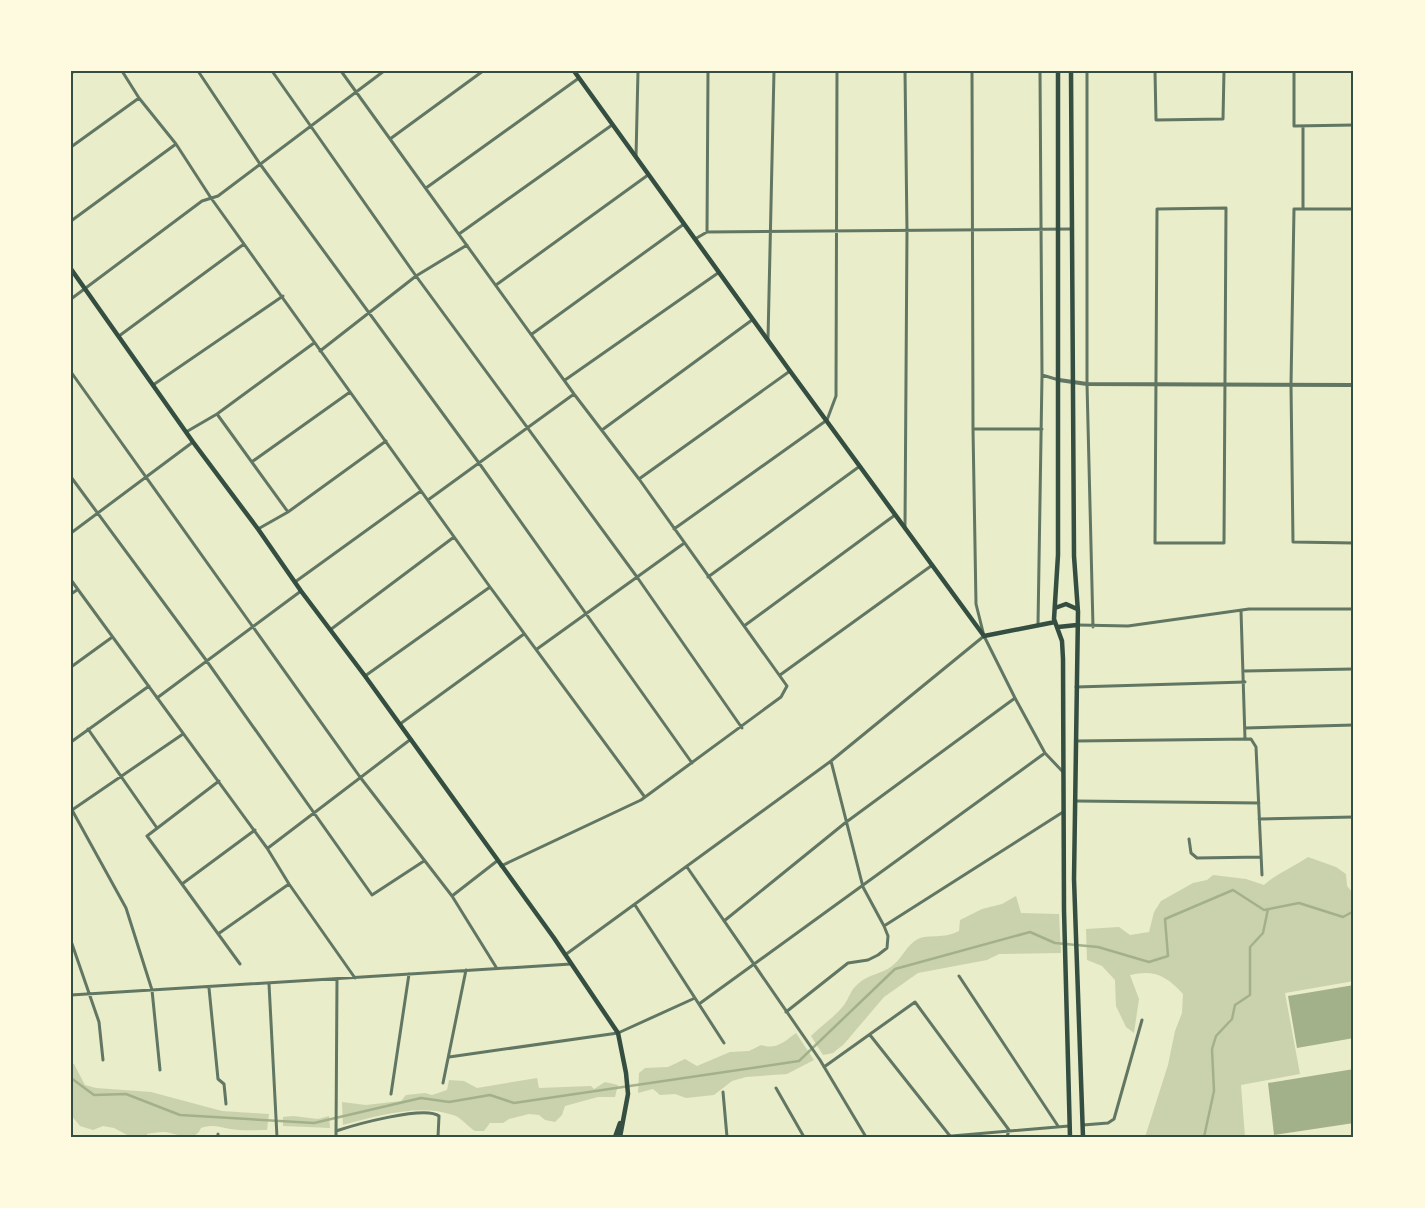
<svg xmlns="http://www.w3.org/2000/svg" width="1425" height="1208" font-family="Mulish,sans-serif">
  <rect width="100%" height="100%" fill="#e9edc9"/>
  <path fill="#cad2ad" d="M1308,857L1336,867L1346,874L1347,886L1354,894V981L1285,993L1300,1074L1241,1085L1245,1137H1145L1168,1065L1175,1031L1182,1013L1183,994C1167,976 1154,969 1130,975L1139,999L1134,1033L1126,1027L1116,1006L1115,980L1102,966L1087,960L1086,929L1119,927L1130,935L1149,932L1154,912L1161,901L1193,883L1207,880L1213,875L1246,879L1264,885C1273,876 1297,865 1308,857Z
    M1016,896L1021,913L1059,914L1061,953L999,954L987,960L918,973L884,997L844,1044L833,1053L823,1055L811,1036C821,1026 836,1016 844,1005C850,997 850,990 859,983C869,974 882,974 892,966C903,958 906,945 918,939C928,934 944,939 959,931L960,920L982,909L1002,904Z
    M796,1033L814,1060L787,1074L746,1077L732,1081L714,1095L686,1098L675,1094L660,1095L653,1089L638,1093L639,1073L645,1068L668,1067L685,1059L697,1066L730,1052L749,1051L761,1045C776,1050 784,1042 796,1033Z
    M71,1064H74L85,1085L96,1088L151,1092L222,1111L269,1114L267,1130C255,1130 242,1131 230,1129C219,1127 213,1124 201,1128C194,1144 177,1133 164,1132C158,1132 152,1133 147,1134V1137H131L114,1128L103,1126L93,1130L80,1126L71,1115Z
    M537,1078L539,1088L591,1086L594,1089L605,1082L618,1085L615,1097H598L565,1106L562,1115L555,1122L545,1120L539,1115L529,1114L509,1119L503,1123H490L484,1131H475C468,1127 461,1117 453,1115C420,1103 376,1116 343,1125L342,1102L366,1105L401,1101L406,1095L425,1093L432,1095L447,1090L449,1080L464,1081L477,1088Z
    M293,1116L318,1119L329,1116L330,1128L283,1126V1117Z"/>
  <path fill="#a3b18a" d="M1354,985V1038L1297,1048L1288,996Z
    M1354,1069V1123L1274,1135L1268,1083Z"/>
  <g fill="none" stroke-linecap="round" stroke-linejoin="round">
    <path stroke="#a3b18a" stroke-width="2.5" d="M71,1078L94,1095L126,1094L180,1115L314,1123L421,1098L449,1102L490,1095L514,1103L799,1061L895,969L1030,932L1055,943L1098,947L1149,962L1168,956L1165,919L1233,890L1264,910L1299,903L1343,917L1354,911
      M1204,1137L1214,1091L1212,1049L1216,1036L1232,1019L1235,1005L1250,995V947L1263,933L1268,909"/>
    <path stroke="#617663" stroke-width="3" d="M122,71L139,98L176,144L211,198L490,587L644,796
      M198,71L260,164L479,463L692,763
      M272,71L416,276L637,577L742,728
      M341,71L574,394L639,479L787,686L781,697L641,800L501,866
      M905,71L907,231L905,527
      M972,71L973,429L976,604L984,636L1015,698L1045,753L1063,772
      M1087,71V384L1093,627
      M1155,71L1156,120L1223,119L1224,71
      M1294,71V126L1354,125
      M1303,126V209
      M390,139L483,71
      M71,147L139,98
      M636,157L638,71
      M426,188L579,78
      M1226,208L1224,543H1155L1157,209Z
      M1354,209H1294L1291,385L1293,542L1354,543
      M71,221L176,144
      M707,232L708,71
      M459,234L612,125
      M695,239L707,232L1070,229
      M496,285L648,175
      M71,299L202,201L218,196L384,71
      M532,334L684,224
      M119,336L244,244
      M768,339L774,71
      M320,351L416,276L467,245
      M71,372L360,777L452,896L496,967
      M1042,375L1059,380
      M565,380L718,273
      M153,385L283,296
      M217,414L288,512
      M973,429H1042
      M602,430L752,320
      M186,432L217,414L314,343
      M253,461L350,392
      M71,477L206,660L372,895L424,861
      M639,479L790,371
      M428,500L574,394
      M258,529L288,512L386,441
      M674,529L827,420L836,396L837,71
      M71,533L193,442
      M708,577L860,466
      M71,580L267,848L289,884L355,978
      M295,582L421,491
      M71,594L77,590
      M1241,611L1245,739
      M1038,625L1042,375L1040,71
      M1078,625L1128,626L1249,609H1354
      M744,626L895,515
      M330,630L454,537
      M537,649L683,544
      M71,667L111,638
      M1245,671L1354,669
      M780,675L931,566
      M365,676L490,587
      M1076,687L1245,682
      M157,698L301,591
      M400,724L524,634
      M1245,728L1354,725
      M88,729L157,828
      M1076,741L1251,739L1256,747L1262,875
      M71,742L149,686
      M219,781L147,836L240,964
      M1076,801L1259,803
      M72,810L126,908L152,990L160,1070
      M72,810L183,734
      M1259,819L1354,817
      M1189,839L1191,853L1197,858L1261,857
      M268,848L411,739
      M687,867L820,1060L866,1137
      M182,884L255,830
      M452,896L497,861
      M635,905L724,1043
      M724,921L845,823L1015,698
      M884,926L1063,812
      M218,934L289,884
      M71,941L99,1022L103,1060
      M565,955L831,761L984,636
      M959,976L1058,1126
      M269,984L277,1137
      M209,988L218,1079L224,1084L226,1104
      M71,995L571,964
      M699,1004L1045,753
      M786,1012L848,963L868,960L878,955L887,948L888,936L884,926L863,887L831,761
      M870,1035L950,1136
      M449,1057L618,1033L695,998
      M824,1067L915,1002L1009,1130L1007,1137
      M443,1083L466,970
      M776,1088L804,1137
      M723,1092L727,1137
      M391,1094L409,974
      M1083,1125L1108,1123L1114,1119L1142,1020
      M336,1131C354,1125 425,1105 439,1116L438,1137
      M218,1137V1134
      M336,1137L337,979
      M940,1137L1069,1126"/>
    <path stroke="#617663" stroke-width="4" d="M71,73L73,71
      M1059,380L1087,384L1354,385"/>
    <path stroke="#344e41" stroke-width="4.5" d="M574,71L790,371L984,636L1055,622
      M1058,71V555L1054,619L1062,641L1063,659L1064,910L1070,1137
      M1071,71L1074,556L1078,612L1074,879L1083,1137
      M71,269L193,442L258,529L301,591L365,676L554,938L618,1033L626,1073L628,1094L620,1137
      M1055,608L1066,604L1077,609
      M1058,627L1077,625
      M615,1137L620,1123"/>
  </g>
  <rect width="1425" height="1208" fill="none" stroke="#fefae0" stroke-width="145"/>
  <rect x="72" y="72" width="1280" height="1064" fill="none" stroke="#344e41" stroke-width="2"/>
</svg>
